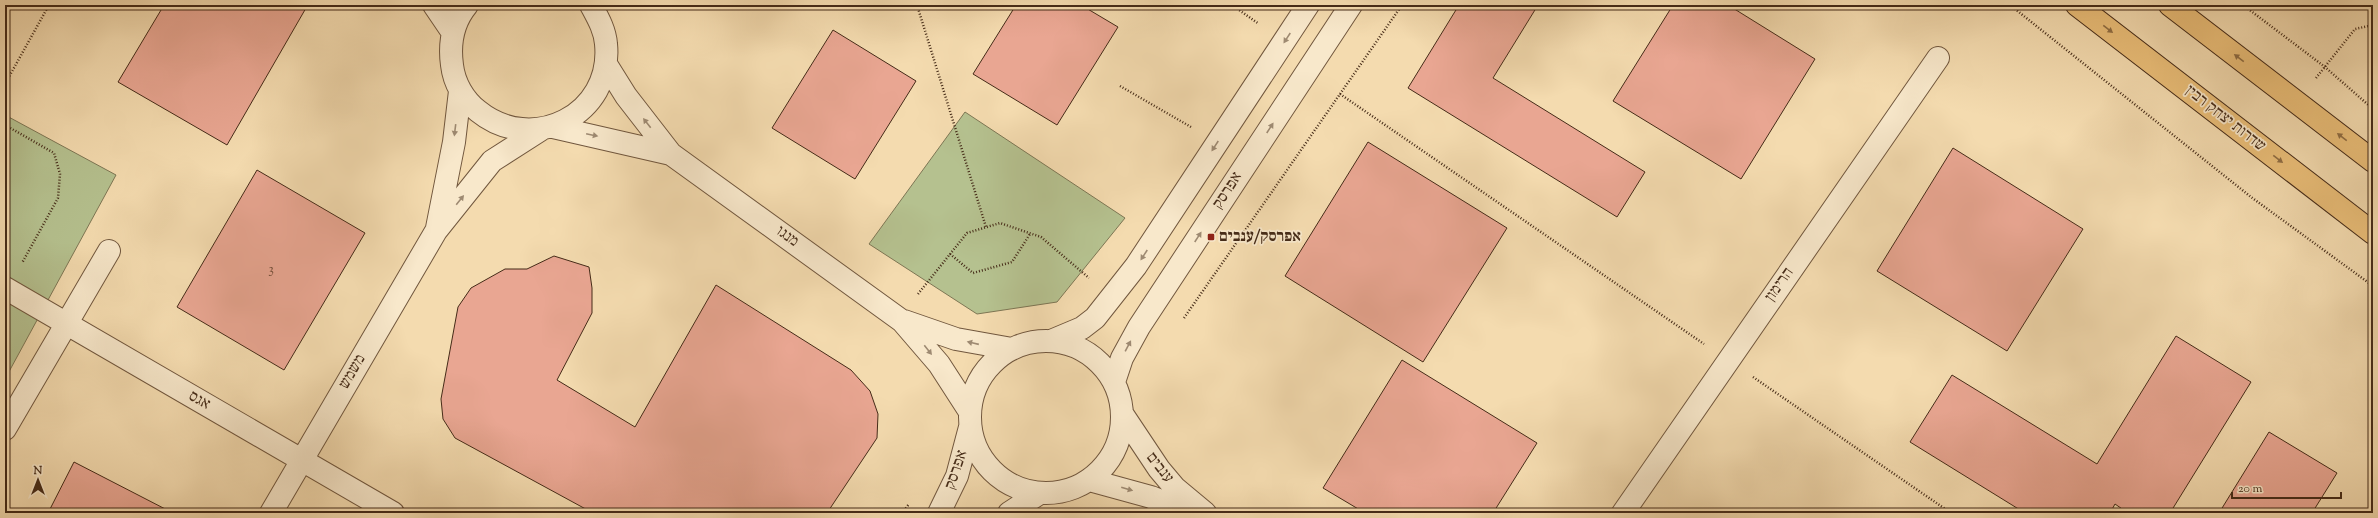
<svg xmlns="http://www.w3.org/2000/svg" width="2378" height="518" font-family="'Sorts Mill Goudy','Frank Ruhl Libre',serif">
  <rect width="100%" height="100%" fill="#f4dbaf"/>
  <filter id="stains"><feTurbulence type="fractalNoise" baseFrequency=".005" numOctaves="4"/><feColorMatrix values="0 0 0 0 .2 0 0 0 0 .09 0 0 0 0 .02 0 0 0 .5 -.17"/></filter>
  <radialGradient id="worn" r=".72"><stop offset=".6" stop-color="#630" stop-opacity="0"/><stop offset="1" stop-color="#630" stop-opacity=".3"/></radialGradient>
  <path fill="#b5c18f" stroke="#7d7654" d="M965,112L1125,218L1057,302L977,314L869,244Z
    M5,115L116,175L5,379Z"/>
  <path fill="#e9a692" stroke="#452b18" d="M164,5H301L306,8L227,145L118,82Z
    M1016,5H1081L1118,27L1057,125L973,74Z
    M1459,5H1538L1493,78L1645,172L1617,217L1408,88Z
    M1673,5H1728L1815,59L1741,179L1613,101Z
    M833,30L916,81L855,179L772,128Z
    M1368,142L1507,228L1423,362L1285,276Z
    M1953,148L2083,229L2007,351L1877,271Z
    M257,170L365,233L284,370L177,307Z
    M554,256L589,267L592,288V313L557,380L635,427L716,285L851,370L870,391L878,414L877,438L827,513H593L455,438L443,419L441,399L458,307L471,288L505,269H527Z
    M2176,336L2251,382L2170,513H2128L2115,504L2110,513H2025L1910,442L1952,375L2097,464Z
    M1402,360L1537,443L1493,513H1365L1323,488Z
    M2269,432L2337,473L2312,513H2219Z
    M74,462L173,513H48Z"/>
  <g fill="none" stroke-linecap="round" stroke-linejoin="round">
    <defs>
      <path id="minor" d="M434,5L453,33
        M467,5C453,22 449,43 452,65C454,83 464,100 478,111C532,155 613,115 606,44C605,30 598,18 591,5
        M606,64L626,96L671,154L902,321L939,364L970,412
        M553,127L671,154
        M437,228L454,142L460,91
        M5,288L393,513
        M904,321L956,339L1012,349
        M970 417a76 76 0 1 1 152 0a76 76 0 1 1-152 0Z
        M1051,341L1082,328L1095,318L1136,266L1308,5
        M1114,382L1122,358L1139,327L1351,5
        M1123,415L1159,469L1175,488L1205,513
        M5,429L109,251
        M1089,480L1151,497L1189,513
        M271,513L436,231L492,161L542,129
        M939,513L957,476L970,427
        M1009,513L1040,493
        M1623,513L1938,58"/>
      <path id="major" d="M2077,5L2373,233
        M2170,5L2373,161"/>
    </defs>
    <use href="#minor" stroke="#71573e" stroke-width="24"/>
    <use href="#major" stroke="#452b18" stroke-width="24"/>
    <path stroke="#452b18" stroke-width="2.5" stroke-dasharray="1 2" stroke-linecap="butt" d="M917,5L986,227
      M1232,5L1259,24
      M2010,5L2251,197L2373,286
      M2243,5L2325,67L2373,109
      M2316,78L2355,29L2373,25
      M5,84L49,5
      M1120,86L1191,127
      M1340,94L1704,344
      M5,125L54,153L60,174L58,198L22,263
      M950,254L973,273L1012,262L1030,234
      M918,294L967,233L1000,223L1041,237L1089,278
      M1184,318L1402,5
      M1753,377L1951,513
      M902,513L909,504"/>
    <use href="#minor" stroke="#f8e8cb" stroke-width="22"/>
    <use href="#major" stroke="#eabe78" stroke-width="22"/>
  </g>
  <defs><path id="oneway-solid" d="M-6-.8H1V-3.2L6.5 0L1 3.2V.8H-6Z"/></defs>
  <g fill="#8f6d43">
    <use href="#oneway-solid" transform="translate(2108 29) rotate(38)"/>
    <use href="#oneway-solid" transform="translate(2239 58) rotate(-143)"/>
    <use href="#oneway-solid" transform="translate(2342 137) rotate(-142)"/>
    <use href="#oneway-solid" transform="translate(2278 159) rotate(38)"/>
  </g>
  <g fill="#9e8a72">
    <use href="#oneway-solid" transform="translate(1287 38) rotate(123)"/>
    <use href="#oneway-solid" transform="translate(647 123) rotate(-128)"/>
    <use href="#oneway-solid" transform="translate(1270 128) rotate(-57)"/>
    <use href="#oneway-solid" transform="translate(455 130) rotate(97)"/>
    <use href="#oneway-solid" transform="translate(592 135) rotate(12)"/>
    <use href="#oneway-solid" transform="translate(1215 146) rotate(123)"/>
    <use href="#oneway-solid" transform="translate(460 200) rotate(-51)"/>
    <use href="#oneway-solid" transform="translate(1198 237) rotate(-57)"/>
    <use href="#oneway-solid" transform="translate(1144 255) rotate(123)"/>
    <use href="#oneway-solid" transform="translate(973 343) rotate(-167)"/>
    <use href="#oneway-solid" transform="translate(1128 346) rotate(-62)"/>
    <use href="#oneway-solid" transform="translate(928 350) rotate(52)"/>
    <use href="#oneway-solid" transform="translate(1127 489) rotate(16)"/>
  </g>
  <rect fill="#8f2418" stroke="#f8e8cb" stroke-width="1.5" x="1207" y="233" width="8" height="8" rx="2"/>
  <g text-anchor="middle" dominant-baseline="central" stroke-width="3.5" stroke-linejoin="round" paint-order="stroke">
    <g font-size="14" fill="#6e4a36">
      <text x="271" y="270">3</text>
    </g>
    <g font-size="16" fill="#452b18" stroke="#f8e8cb">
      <text transform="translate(2225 119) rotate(38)">שדרות יצחק רבין</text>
      <text transform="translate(1228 191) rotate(-57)">אפרסק</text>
      <text transform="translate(787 237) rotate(36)">מנגו</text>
      <text transform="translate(1780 285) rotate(-55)">הרימון</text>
      <text transform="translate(353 372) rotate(-60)">משמש</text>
      <text transform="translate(199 401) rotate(30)">אגס</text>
      <text transform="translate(1159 468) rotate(52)">ענבים</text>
      <text transform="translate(957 470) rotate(-71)">אפרסק</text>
    </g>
    <g font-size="16" font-weight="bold" fill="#452b18" stroke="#f8e8cb" text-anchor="start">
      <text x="1219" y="237">אפרסק/ענבים</text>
    </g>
  </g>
  <rect width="2378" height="518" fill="none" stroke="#f4dbaf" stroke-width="20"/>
  <rect x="6" y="6" width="2366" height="506" fill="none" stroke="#452b18" stroke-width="2"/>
  <rect x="10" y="10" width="2358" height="498" fill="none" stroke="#452b18"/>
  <g transform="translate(38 480)" stroke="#f8e8cb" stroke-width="3" paint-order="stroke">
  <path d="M0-3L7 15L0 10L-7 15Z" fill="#452b18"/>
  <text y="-6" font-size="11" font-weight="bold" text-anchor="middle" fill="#452b18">N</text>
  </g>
  <path d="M2232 492v6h109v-6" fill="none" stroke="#452b18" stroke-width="2"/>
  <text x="2238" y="492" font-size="12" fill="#452b18" stroke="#f8e8cb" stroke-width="3" paint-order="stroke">20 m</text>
  <rect width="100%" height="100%" filter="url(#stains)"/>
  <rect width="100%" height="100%" fill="url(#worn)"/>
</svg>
